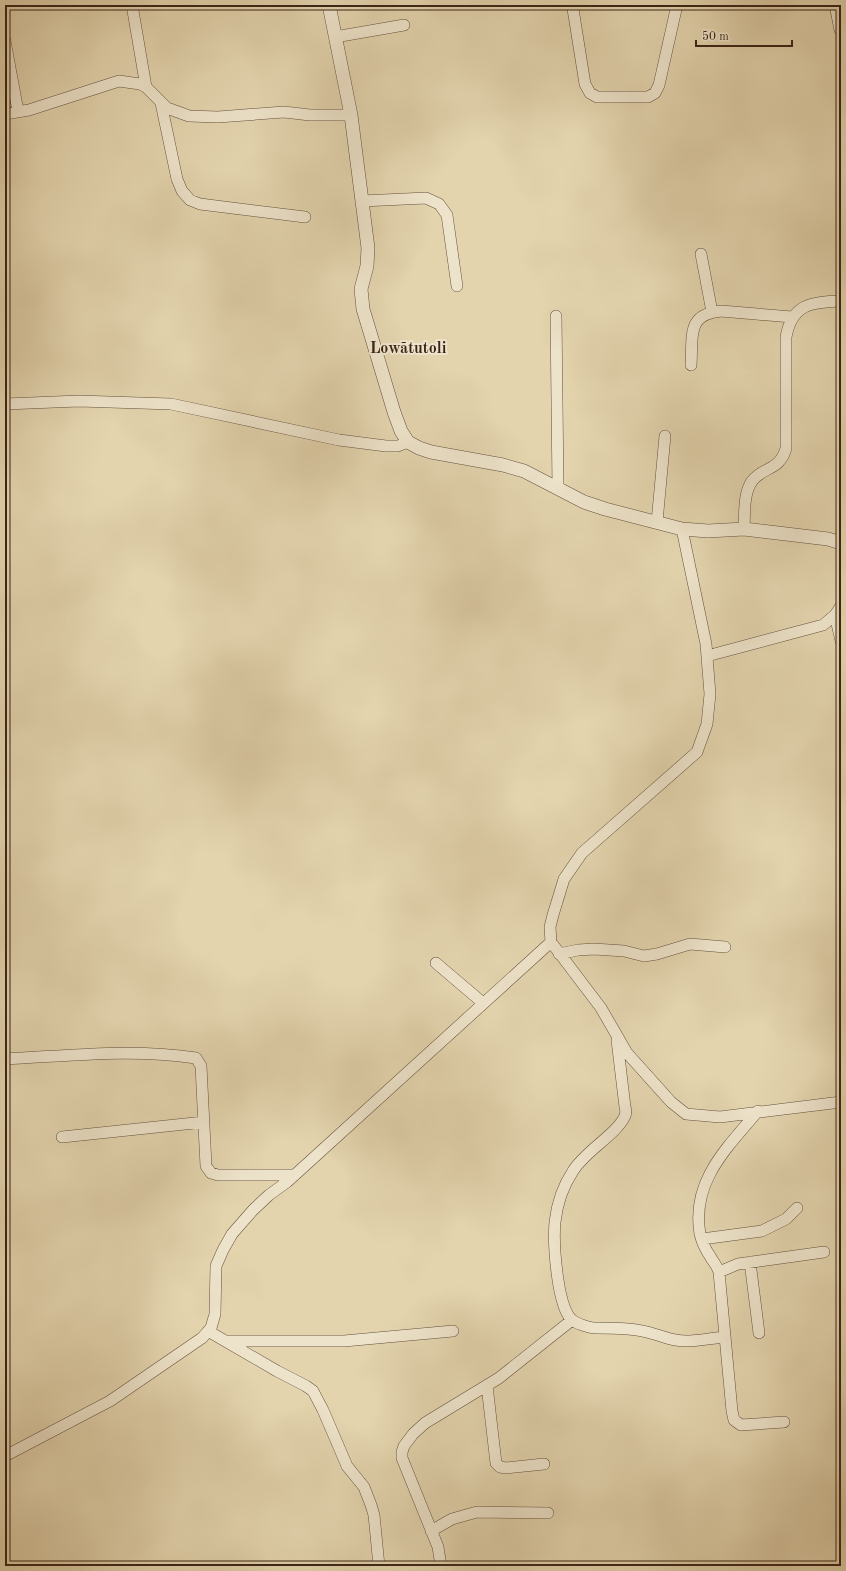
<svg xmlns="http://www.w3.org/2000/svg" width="846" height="1571" font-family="'Old Standard TT',serif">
  <rect width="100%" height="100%" fill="#e3d4ae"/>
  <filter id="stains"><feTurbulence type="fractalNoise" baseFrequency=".005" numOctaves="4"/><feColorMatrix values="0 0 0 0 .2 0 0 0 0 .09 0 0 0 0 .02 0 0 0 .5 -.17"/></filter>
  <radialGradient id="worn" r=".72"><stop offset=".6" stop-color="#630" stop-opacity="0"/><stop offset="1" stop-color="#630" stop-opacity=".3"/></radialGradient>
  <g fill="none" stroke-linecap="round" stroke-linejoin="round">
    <defs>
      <path id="minor" d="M132,5L146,87
        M835,5L840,30
        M573,9L585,84L590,93L597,97H648L655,93L659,85L677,5
        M335,37L404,25
        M5,41L18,111
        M161,103L177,179L182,191L190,200L200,204L305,217
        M5,114L29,110L119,81L140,84L146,87L167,108L189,116L218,117L284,112L310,115H351
        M362,201L426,198L439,204L447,215L457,286
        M701,254L712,312
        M556,316L558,488
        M691,365C693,337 686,314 721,311L792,317
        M5,404L79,401L171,404L339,440L386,446H398L408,442
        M657,522L665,436
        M682,529L706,644L710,694L707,724L697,752L582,853L564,879L553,915L550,927L551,942L601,1008L627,1053L671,1102L686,1114L720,1117L841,1102
        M744,529C745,514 743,494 752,481C764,466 780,471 786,448V337C792,304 811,302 841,301
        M835,615L841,641
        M707,656L823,625L835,615L841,606
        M559,954L578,950L594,949L624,951L644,956L657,954L690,944L725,947
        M436,963L483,1003
        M617,1040L625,1107C626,1110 626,1113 625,1116C616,1135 585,1151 573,1171C563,1186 557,1204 555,1222C553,1243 557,1304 571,1319C576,1324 590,1328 596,1328C615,1328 635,1328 654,1334C666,1337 672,1341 686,1341C698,1341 712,1338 725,1337
        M5,1059C68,1056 133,1048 196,1058L201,1066L206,1166L211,1173L218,1175H295
        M758,1111C727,1148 691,1181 700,1234C702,1242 705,1249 710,1256C713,1262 717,1265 719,1272L732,1411L734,1420L741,1425L784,1422
        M62,1137L204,1122
        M702,1239L762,1231L786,1219L797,1208
        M750,1262L759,1333
        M719,1272L738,1264L824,1252
        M208,1331L277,1371L306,1386L313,1391L323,1410L347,1466L364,1487L371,1505L374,1515L379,1566
        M226,1341H344L453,1331
        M487,1386L496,1463L500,1467L506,1468L544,1464
        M5,1456L110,1401L202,1338L211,1328L215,1314L216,1266L223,1250L232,1234L253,1210L269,1195L287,1182L551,942
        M431,1531L452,1519L477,1512L548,1513
        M441,1566L438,1547L402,1458V1452L404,1446L413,1434L425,1423L499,1378L572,1320"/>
      <path id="tertiary" d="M329,5L351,115L368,248L367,266L361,289L363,309L394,412L401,431L408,442L419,448L431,452L503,465L524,471L584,502L605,509L682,529L708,531L744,529L828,539L841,543"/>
    </defs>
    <use href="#minor" stroke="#65503d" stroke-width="12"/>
    <use href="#tertiary" stroke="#65503d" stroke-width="14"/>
    <use href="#minor" stroke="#ede3ca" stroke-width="11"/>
    <use href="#tertiary" stroke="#ede3ca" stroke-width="13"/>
  </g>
  <g text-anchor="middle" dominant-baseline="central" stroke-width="4" stroke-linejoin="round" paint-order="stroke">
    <g font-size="16" font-weight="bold" fill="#3b2417" stroke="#ede3ca">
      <text x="408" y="349">Lowātutoli</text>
    </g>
  </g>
  <rect width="846" height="1571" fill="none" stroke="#e3d4ae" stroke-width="20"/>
  <rect x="6" y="6" width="834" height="1559" fill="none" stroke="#3b2417" stroke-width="2"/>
  <rect x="10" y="10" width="826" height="1551" fill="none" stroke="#3b2417"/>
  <path d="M696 40v6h96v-6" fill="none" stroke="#3b2417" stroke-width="2"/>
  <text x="702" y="40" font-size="12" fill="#3b2417" stroke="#ede3ca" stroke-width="3" paint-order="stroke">50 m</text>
  <rect width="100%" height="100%" filter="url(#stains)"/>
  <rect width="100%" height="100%" fill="url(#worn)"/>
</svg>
